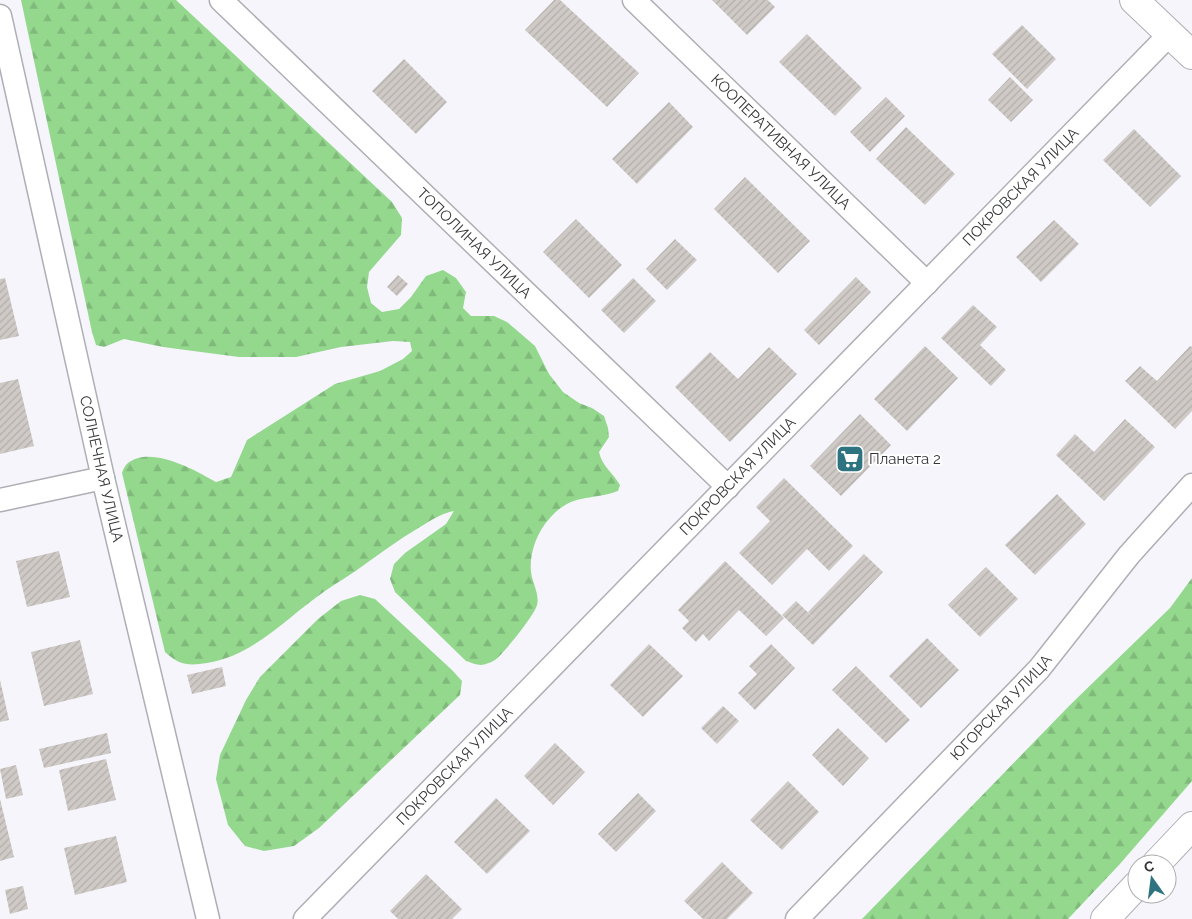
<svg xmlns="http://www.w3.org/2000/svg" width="1192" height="919" font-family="Raleway,sans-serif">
  <defs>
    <pattern id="forest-firs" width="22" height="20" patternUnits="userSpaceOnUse" patternTransform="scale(1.25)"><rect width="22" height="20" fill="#94d88e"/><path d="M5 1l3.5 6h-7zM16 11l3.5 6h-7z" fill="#80ba7b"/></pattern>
    <pattern id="building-hatch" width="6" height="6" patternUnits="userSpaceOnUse" patternTransform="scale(1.25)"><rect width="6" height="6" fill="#cfcac6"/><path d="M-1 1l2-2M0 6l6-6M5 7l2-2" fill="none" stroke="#b2aeab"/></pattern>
  </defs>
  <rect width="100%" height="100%" fill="#f5f5fb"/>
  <path fill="url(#forest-firs)" d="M21,0H176L392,202L402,218L401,235L369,272L367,287L371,303L382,312L399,309L411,297L426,276L443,270L456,278L466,292L463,308L471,316H494L507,322L535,346L549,374L563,392L579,403L592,408L604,416L608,428L609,437L599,452C602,466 613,473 620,485L618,491C590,501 571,493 549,519C537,532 529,554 531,572C532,582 540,595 537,605C534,616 504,653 495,660C492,662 484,665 481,665C476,665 470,662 466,661L395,592L390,579L394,564L405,553L446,524L454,511C442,513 430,521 420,527C398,540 378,555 357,570C347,577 335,584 325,591C287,617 254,656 207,663C188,666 179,665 165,652L122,473C123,470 125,465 128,463C151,445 195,470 216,482L231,477L247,440L335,384L380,371L403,359L412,351L410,342L393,341L341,347L296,357H239L163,347L124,339L104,347L96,345L92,332Z
    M1192,578V781L1119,865L1068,919H862L1070,705L1170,608Z
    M360,595L375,599L452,670L462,681L460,695L319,828L294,846L264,851L245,846L228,825L216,779L220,755L246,700L260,677L318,619L341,601Z"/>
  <path fill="url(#building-hatch)" d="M554,0H560L639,73L607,107L525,30Z
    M712,0H768L775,7L747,35Z
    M1022,25L1056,59L1027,89L992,54Z
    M807,34L862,88L835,116L779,62Z
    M404,59L447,102L416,134L372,91Z
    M1010,77L1033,100L1011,122L988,100Z
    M886,97L905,116L870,152L850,132Z
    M669,102L693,127L637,184L612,159Z
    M906,127L955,174L925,205L876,159Z
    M1134,129L1181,176L1150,207L1103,160Z
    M745,177L810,241L778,273L714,209Z
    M576,219L622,265L589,298L543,252Z
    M1054,220L1079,244L1041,282L1016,257Z
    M675,239L697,260L667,290L646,269Z
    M398,275L408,284L397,296L387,287Z
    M856,277L871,292L819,345L804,330Z
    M5,278L19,336L0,340V279Z
    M633,278L656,301L624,333L601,310Z
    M973,305L997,327L980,345L1006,370L991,386L941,338Z
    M925,346L958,378L907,431L874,399Z
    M1190,346L1192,347V411L1175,429L1125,381L1140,366L1157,381Z
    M769,347L797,374L730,442L675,387L710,352L738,379Z
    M18,379L34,446L0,454V383Z
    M860,414L891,445L841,496L810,466Z
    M1125,419L1155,447L1104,501L1056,455L1075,434L1094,452Z
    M784,478L853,546L829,571L807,549L772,585L739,553L770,521L756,507Z
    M1057,494L1086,524L1035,575L1005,545Z
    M59,551L70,597L27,607L16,561Z
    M864,554L883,572L813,645L782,615L796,601L818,622L808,612Z
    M725,561L784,618L766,636L739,610L709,641L703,634L696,642L682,628L689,621L678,610Z
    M986,567L1018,599L980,637L948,605Z
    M927,638L959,670L921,708L889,676Z
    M80,640L93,694L44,706L31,652Z
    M649,644L683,676L643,717L610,685Z
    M771,644L795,668L755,710L738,693L757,674L749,666Z
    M856,666L910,720L886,743L832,690Z
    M222,667L226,686L192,694L187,675Z
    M0,680L9,720L0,722Z
    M723,706L739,721L717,744L701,728Z
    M838,728L869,758L843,786L812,755Z
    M107,733L111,753L44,768L39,749Z
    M555,743L585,772L553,805L524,776Z
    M106,759L116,800L68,811L59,770Z
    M16,765L23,795L6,799L0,769Z
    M788,781L819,812L782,850L750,820Z
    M638,793L656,811L616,852L598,834Z
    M496,798L530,831L487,874L454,842Z
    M0,799L14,857L0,861Z
    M116,836L127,882L75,895L64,848Z
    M722,862L753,893L727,919H703L684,901Z
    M426,874L462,909L452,919H398L390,911Z
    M23,886L28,909L10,914L5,890Z"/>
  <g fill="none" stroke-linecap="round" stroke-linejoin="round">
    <defs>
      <g id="minor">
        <path id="s1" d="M221,0L728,487"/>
        <path id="s2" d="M634,0L927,283"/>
        <path id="s3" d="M0,16L103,478L208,919"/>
        <path d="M0,500L103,478"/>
        <path id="s4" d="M305,919L1170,34"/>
        <path id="s5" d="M797,919L1039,669L1129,555L1192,485"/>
      </g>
      <path id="tertiary" d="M1134,0L1192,55"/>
      <path id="secondary" d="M1156,864L1192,826
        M1105,919L1137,885"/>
    </defs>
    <use href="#minor" stroke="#aeafb5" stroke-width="25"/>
    <use href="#tertiary" stroke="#aeafb5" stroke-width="30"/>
    <use href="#secondary" stroke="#aeafb5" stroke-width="30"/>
    <use href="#minor" stroke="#fff" stroke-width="22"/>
    <use href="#tertiary" stroke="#fff" stroke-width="28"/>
    <use href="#secondary" stroke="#fff" stroke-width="28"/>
  </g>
  <defs>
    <symbol id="supermarket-square" viewBox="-11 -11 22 22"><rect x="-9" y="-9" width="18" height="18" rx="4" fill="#2d7380" stroke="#fff"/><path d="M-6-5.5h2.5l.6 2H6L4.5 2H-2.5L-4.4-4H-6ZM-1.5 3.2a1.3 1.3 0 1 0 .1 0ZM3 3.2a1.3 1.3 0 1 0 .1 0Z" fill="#fff"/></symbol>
  </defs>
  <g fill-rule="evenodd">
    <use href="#supermarket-square" x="834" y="443" width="32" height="32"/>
  </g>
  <g text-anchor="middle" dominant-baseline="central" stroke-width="4" stroke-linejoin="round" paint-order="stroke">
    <g font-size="15" fill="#343537" stroke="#fff">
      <text stroke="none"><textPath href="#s2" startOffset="204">КООПЕРАТИВНАЯ УЛИЦА</textPath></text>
      <text stroke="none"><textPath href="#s4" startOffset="1024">ПОКРОВСКАЯ УЛИЦА</textPath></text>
      <text stroke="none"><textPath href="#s1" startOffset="351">ТОПОЛИНАЯ УЛИЦА</textPath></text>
      <text stroke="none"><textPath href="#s3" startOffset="464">СОЛНЕЧНАЯ УЛИЦА</textPath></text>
      <text stroke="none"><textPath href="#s4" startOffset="619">ПОКРОВСКАЯ УЛИЦА</textPath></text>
      <text stroke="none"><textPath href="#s5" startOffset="294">ЮГОРСКАЯ УЛИЦА</textPath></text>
      <text stroke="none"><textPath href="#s4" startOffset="214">ПОКРОВСКАЯ УЛИЦА</textPath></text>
    </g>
    <g font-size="15" fill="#343537" stroke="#fff" text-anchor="start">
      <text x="869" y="459">Планета 2</text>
    </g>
  </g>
  <g transform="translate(1152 879) rotate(346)"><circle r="24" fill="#ffffff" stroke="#aeaeaf"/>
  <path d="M0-4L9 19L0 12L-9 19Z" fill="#2d7380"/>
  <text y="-8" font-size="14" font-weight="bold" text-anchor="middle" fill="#343537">С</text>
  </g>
</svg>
